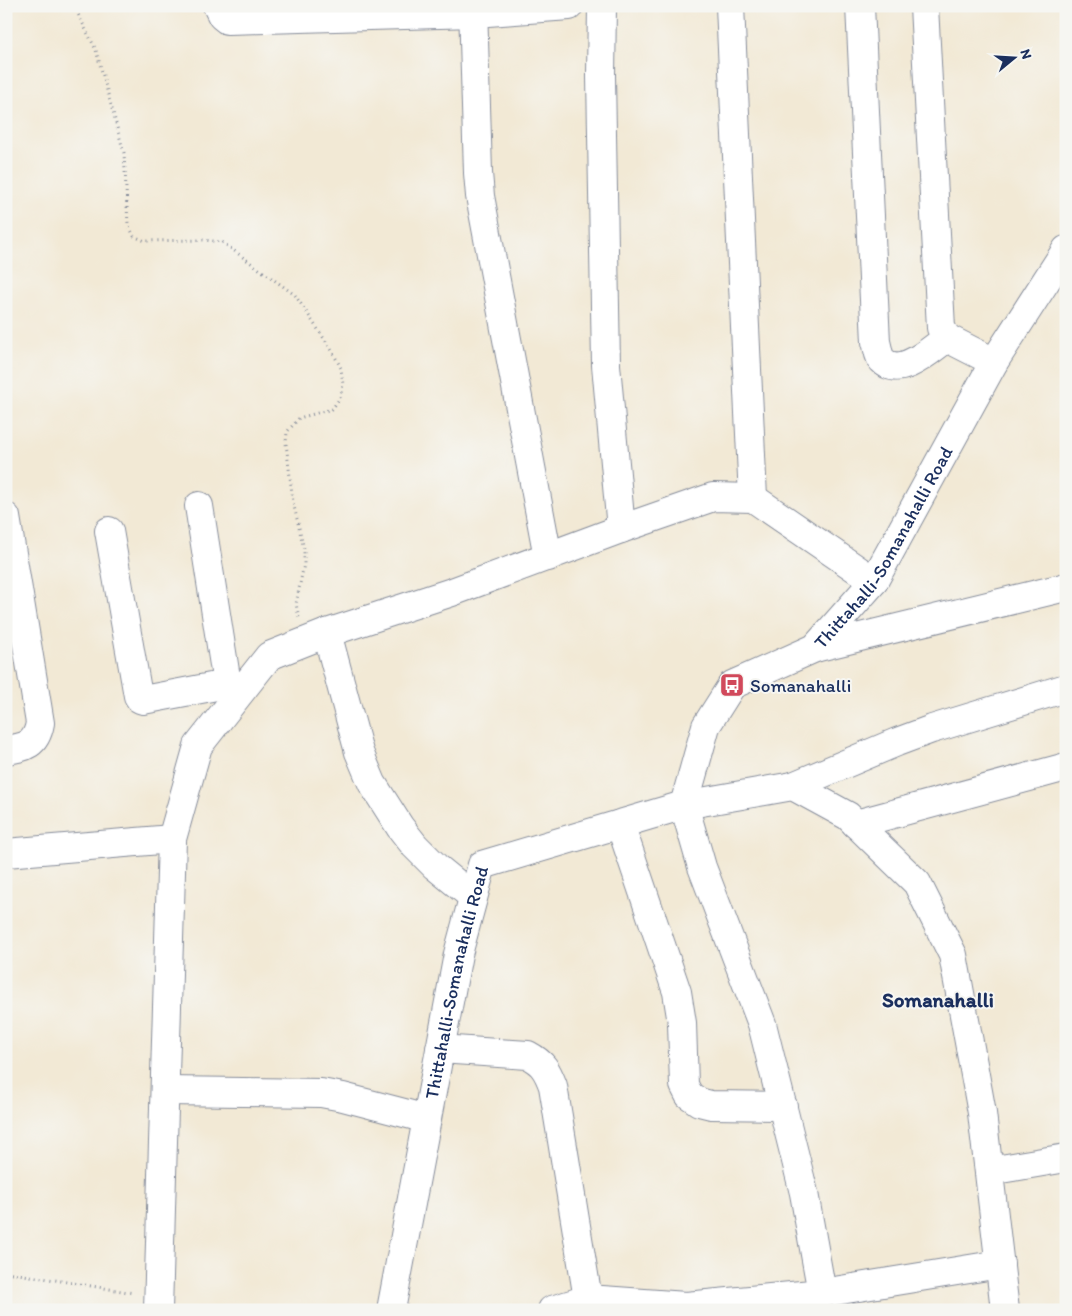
<svg xmlns="http://www.w3.org/2000/svg" width="1072" height="1316" font-family="Itim,sans-serif">
  <rect width="100%" height="100%" fill="#f6f6f2"/>
  <filter id="ink" filterUnits="userSpaceOnUse"><feTurbulence type="fractalNoise" baseFrequency=".02" numOctaves="2"/><feDisplacementMap in="SourceGraphic" scale="10" xChannelSelector="R" yChannelSelector="G"/><feConvolveMatrix kernelMatrix="1 2 1 2 8 2 1 2 1" color-interpolation-filters="sRGB"/></filter>
  <filter id="wash" filterUnits="userSpaceOnUse"><feTurbulence type="fractalNoise" baseFrequency=".0096" numOctaves="4" result="noise"/><feDisplacementMap in="SourceGraphic" scale="20" xChannelSelector="R" yChannelSelector="G"/><feGaussianBlur stdDeviation="1.12" result="paint"/><feColorMatrix in="noise" values="0 0 0 0 0 0 0 0 0 0 0 0 0 0 0 0 0 1.4 0 .05"/><feComposite in="paint" operator="in"/></filter>
  <g filter="url(#wash)">
    <rect width="100%" height="100%" fill="#f2e9d5"/>
  </g>
  <g filter="url(#ink)">
    <g fill="none" stroke-linecap="round" stroke-linejoin="round">
      <defs>
        <g id="minor">
          <path d="M217,6L222,16L227,20L474,13L569,6"/>
          <path d="M473,6L478,173L480,196L548,557"/>
          <path d="M602,6L601,76L606,365L621,529"/>
          <path d="M730,6L753,498"/>
          <path d="M860,6L876,342C878,347 878,356 882,360C900,380 931,349 947,338"/>
          <path d="M924,6L941,328L947,338L994,362"/>
          <path d="M199,506L227,684"/>
          <path d="M6,517L40,723C36,745 26,747 6,750"/>
          <path d="M109,531L138,696L140,699L143,700L227,684L244,687"/>
          <path d="M327,633L359,752L372,783L400,827L415,846L435,866L473,897"/>
          <path d="M815,648L1066,587"/>
          <path d="M793,786L897,742L932,729L1066,688"/>
          <path id="s1" d="M684,805L706,726L732,685L815,648L874,581L994,362L1066,250"/>
          <path d="M620,824L677,992L682,1023L684,1085L689,1095L699,1102L711,1105L783,1106"/>
          <path d="M856,824L1066,767"/>
          <path d="M6,853L172,839"/>
          <path d="M440,1049L528,1055C543,1063 547,1070 553,1086L588,1299"/>
          <path d="M165,1091L321,1093L343,1097L427,1119"/>
          <path d="M989,1171L1066,1158"/>
          <path d="M822,1293L1000,1264"/>
          <path d="M158,1310L172,839L198,746L269,656L327,633L452,592L621,529L713,497L753,498L874,581"/>
          <path id="s2" d="M391,1310L458,954L482,865L684,805L793,786L848,816L917,883L953,955L982,1113L1005,1310"/>
          <path d="M552,1310L588,1299L686,1306L822,1293L804,1193L762,1024L702,867L684,805"/>
        </g>
      </defs>
      <use href="#minor" stroke="#868c9a" stroke-width="30"/>
      <path stroke="#868c9a" stroke-width="3" stroke-dasharray="1 4" stroke-linecap="butt" d="M74,6L96,50L124,153L128,224L134,236L145,241L203,240L222,242L295,295L331,349L341,368L343,385L340,398L332,409L299,418L287,432L286,443L293,502L304,549V564L296,604L299,618
        M6,1272L134,1293"/>
      <use href="#minor" stroke="#fff" stroke-width="28"/>
    </g>
  </g>
  <defs>
    <symbol id="bus-square" viewBox="-11 -11 22 22"><rect x="-9" y="-9" width="18" height="18" rx="4" fill="#d1495b" stroke="#f6f6f2"/><path d="M-5-6H5V4H4V6H2V4H-2V6H-4V4H-5ZM-3.5-4V0h7V-4ZM-3.5 1.2v1.5H-2V1.2ZM2 1.2v1.5H3.5V1.2Z" fill="#fff"/></symbol>
  </defs>
  <g fill-rule="evenodd">
    <use href="#bus-square" x="718" y="671" width="28" height="28"/>
  </g>
  <g text-anchor="middle" dominant-baseline="central" stroke-width="4" stroke-linejoin="round" paint-order="stroke">
    <g font-size="19" fill="#1b2f5e" stroke="#f6f6f2">
      <text stroke="none"><textPath href="#s1" startOffset="344">Thittahalli-Somanahalli Road</textPath></text>
      <text stroke="none"><textPath href="#s2" startOffset="334">Thittahalli-Somanahalli Road</textPath></text>
    </g>
    <g font-size="19" fill="#1b2f5e" stroke="#f6f6f2" text-anchor="start">
      <text x="750" y="685">Somanahalli</text>
    </g>
    <g font-size="21" font-weight="bold" fill="#1b2f5e" stroke="#f6f6f2">
      <text x="938" y="999">Somanahalli</text>
    </g>
  </g>
  <rect width="1072" height="1316" fill="none" stroke="#f6f6f2" stroke-width="25"/>
  <g transform="translate(1014 58) rotate(72)" stroke="#f6f6f2" stroke-width="4" paint-order="stroke">
  <path d="M0-4L9 19L0 12L-9 19Z" fill="#1b2f5e"/>
  <text y="-8" font-size="14" font-weight="bold" text-anchor="middle" fill="#1b2f5e">N</text>
  </g>
</svg>
